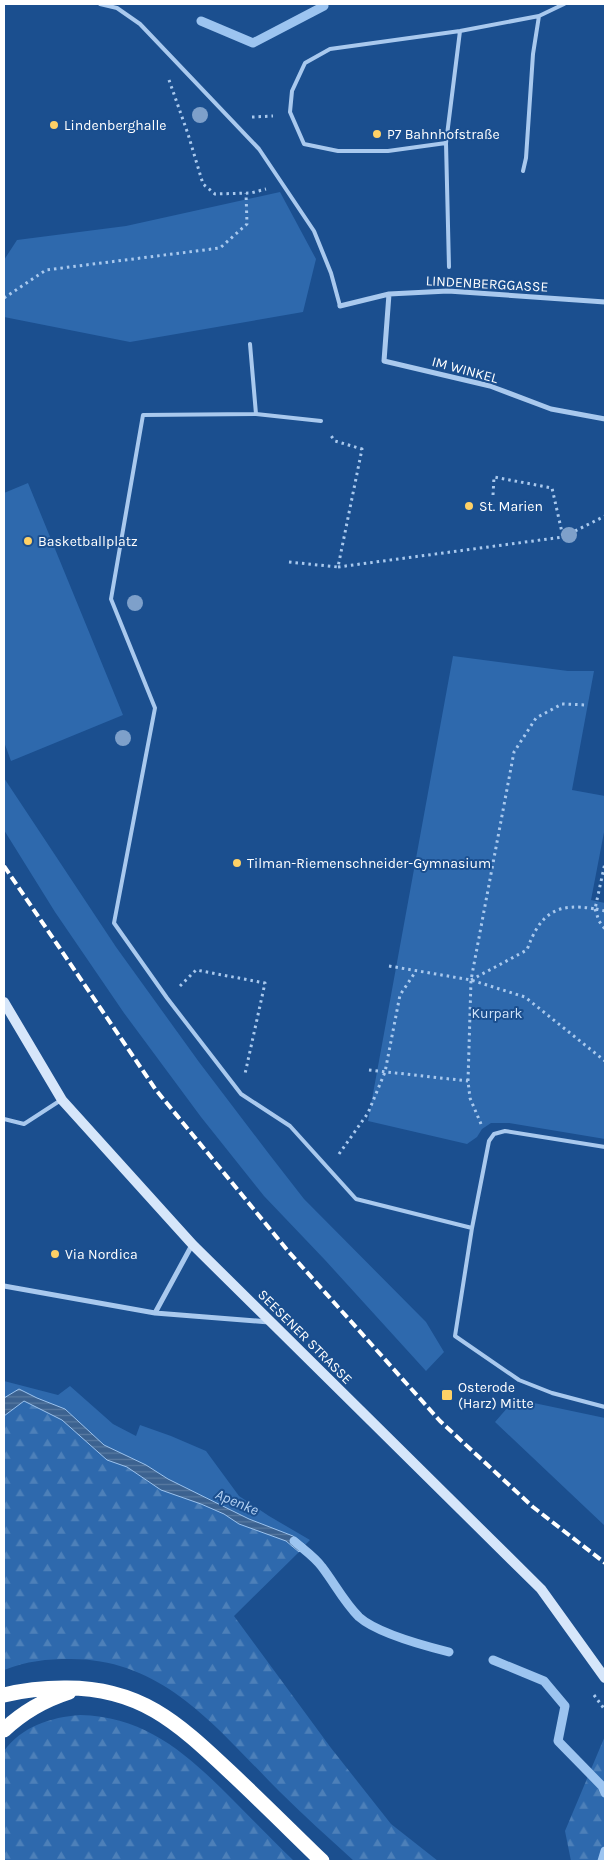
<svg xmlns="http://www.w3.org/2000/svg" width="609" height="1865" font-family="Karla,sans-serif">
	<defs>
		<pattern id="forest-firs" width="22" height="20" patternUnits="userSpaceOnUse" patternTransform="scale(1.25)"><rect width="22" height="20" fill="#2e69ad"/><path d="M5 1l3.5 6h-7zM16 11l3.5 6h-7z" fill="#4d80b9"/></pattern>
		<pattern id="water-rules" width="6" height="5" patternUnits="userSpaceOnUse" patternTransform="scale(1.25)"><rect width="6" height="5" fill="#3c6290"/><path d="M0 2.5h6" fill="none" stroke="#597aa1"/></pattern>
	</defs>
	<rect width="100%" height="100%" fill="#1b4f8f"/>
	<!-- green -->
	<path fill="#2e69ad" d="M280,192L316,259L303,312L130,342L4,317V260L17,240L126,226Z
		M28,483L123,715L11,761L4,742V493Z
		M453,656L568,671H594L572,790L605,796V827L591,900L605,903V1139L509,1123H491L482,1129L477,1137L467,1144L368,1121Z
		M4,778L116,947L199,1062L269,1154L304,1199L426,1322L444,1352L426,1371L325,1260L264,1196L201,1117L124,1013L55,912L4,830Z
		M4,1381L58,1395L70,1386L113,1424L136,1436L140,1425L171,1436L206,1451L239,1496L269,1516L310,1540L305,1545L293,1536L249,1519L168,1479L146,1465L104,1445L65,1409L37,1398L19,1389L4,1398Z
		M515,1399L605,1418V1526L495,1422Z"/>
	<!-- forest -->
	<path fill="url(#forest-firs)" d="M24,1401L62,1420L107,1460L127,1467L161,1490L201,1504L224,1514L239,1524L286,1541L299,1552L234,1616L331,1748L391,1824L438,1861H354C329,1838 303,1815 279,1791C218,1730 165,1659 71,1659C46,1659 27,1661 4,1670V1416Z
		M80,1715C147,1717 187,1754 232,1799C253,1820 273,1841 294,1861H4V1751C21,1727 51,1717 80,1715Z
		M605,1736V1861H571L565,1831Z"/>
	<!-- water -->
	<path fill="url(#water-rules)" stroke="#9cc4f0" d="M19,1389L37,1398L65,1409L104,1445L146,1465L168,1479L249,1519L293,1536L305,1545L299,1552L286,1541L239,1524L224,1514L201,1504L161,1490L127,1467L107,1460L62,1420L24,1401L4,1416V1398Z"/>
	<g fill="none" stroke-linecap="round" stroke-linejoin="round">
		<!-- stream -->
		<path stroke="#9cc4f0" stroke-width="9" d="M201,21L253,43L324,6
			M294,1541C303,1549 315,1557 322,1567C335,1584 344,1602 359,1617C377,1633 425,1646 449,1652
			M493,1660L544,1681L565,1706L558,1741L602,1786L605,1793
			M602,1861L605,1851"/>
		<!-- path -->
		<path stroke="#a9c9ee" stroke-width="3" stroke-dasharray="2.5 4" stroke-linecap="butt" d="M169,80L188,134L203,184L215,194L251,193L266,189
			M252,117L273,116
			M4,298L46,270L220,248L247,224L246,193
			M493,495L494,477L552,488L563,537
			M289,562L338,567L362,449L335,441L329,433
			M338,567L563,537L605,516
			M595,909L599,921L605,929
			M596,909L605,911
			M389,966L471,980L525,997L605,1061
			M471,980L527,950C540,913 557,902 595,909L605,863
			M180,986L196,970L265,983L245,1074
			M369,1070L468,1081
			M481,1124L470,1098L468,1081L471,980L514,752L536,718L562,704L587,705
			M339,1154L368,1113L385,1072L400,995L416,971
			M594,1695L605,1710"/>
		<!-- lane -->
		<path stroke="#a9c9ee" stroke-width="4" d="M100,4L117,8L140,24L259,149L314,231L331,273L340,306
			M539,16L564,4
			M446,143L460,31
			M449,267L446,143L388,151H338L304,144L290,112L292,91L305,63L330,49L460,31L539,16L533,54L526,158L523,171
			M250,344L256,414
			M321,421L256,414L143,415L111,599L155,708L114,923L167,998L241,1094L290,1126L356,1199L472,1228
			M4,1119L24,1124L61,1100
			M605,1147L505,1131L494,1134L489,1141L472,1228L455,1336L519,1380L552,1393L605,1407"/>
		<!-- street -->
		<path stroke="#a9c9ee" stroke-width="5" d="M389,294L384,361L490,386L551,409L605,419
			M340,306L389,294L448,291L605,302
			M4,1286L155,1313L269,1322
			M155,1313L192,1245"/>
		<!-- secondary -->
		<path stroke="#d6e6fa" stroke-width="10" d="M4,1002L62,1100L193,1245L541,1589L605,1678"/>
		<!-- highway -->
		<path stroke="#fff" stroke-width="15" d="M4,1695C24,1690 44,1688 64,1688C139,1687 177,1722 229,1771C260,1800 291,1831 322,1861
			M4,1730C23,1712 44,1700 69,1692"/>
		<!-- rail -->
		<path stroke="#fff" stroke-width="4" stroke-dasharray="9 4" stroke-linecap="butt" d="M4,866L156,1090L288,1251L440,1421L533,1507L605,1563"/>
	</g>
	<!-- trees -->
	<g fill="#7ea0ca">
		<circle cx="200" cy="115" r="8"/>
		<circle cx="569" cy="535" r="8"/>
		<circle cx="135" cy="603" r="8"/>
		<circle cx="123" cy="738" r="8"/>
	</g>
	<!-- markers -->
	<g fill="#ffd166" stroke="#1b4f8f" stroke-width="2">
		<circle cx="54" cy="125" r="5"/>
		<circle cx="377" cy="134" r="5"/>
		<circle cx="469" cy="506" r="5"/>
		<circle cx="28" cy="541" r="5"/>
		<circle cx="237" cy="863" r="5"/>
		<circle cx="55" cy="1254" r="5"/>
		<rect x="441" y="1389" width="12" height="12" rx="2.5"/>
	</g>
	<g text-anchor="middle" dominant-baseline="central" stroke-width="4" stroke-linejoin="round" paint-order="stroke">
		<!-- poi labels -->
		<g font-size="14" fill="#fff" stroke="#1b4f8f" text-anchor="start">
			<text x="64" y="125">Lindenberghalle</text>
			<text x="387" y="134">P7 Bahnhofstraße</text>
			<text x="479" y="506">St. Marien</text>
			<text x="38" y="541">Basketballplatz</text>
			<text x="247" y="863">Tilman-Riemenschneider-Gymnasium</text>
			<text x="65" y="1254">Via Nordica</text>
			<text x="458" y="1387">Osterode<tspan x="458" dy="16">(Harz) Mitte</tspan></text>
		</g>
		<!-- street labels -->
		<g font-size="14" fill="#fff" stroke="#1b4f8f">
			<text transform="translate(487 284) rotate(3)">LINDENBERGGASSE</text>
			<text transform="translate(465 370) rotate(15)">IM WINKEL</text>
			<text transform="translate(305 1337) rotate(45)">SEESENER STRASSE</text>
		</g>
		<!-- park labels -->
		<g font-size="14" fill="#cfe3fa" stroke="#1b4f8f">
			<text x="497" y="1013">Kurpark</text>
		</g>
		<!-- water labels -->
		<g font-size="15" font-style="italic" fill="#b5d3f5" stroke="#1b4f8f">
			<text transform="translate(237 1502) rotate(23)">Apenke</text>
		</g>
	</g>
	<!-- border -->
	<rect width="609" height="1865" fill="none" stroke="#ffffff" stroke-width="10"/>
</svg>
